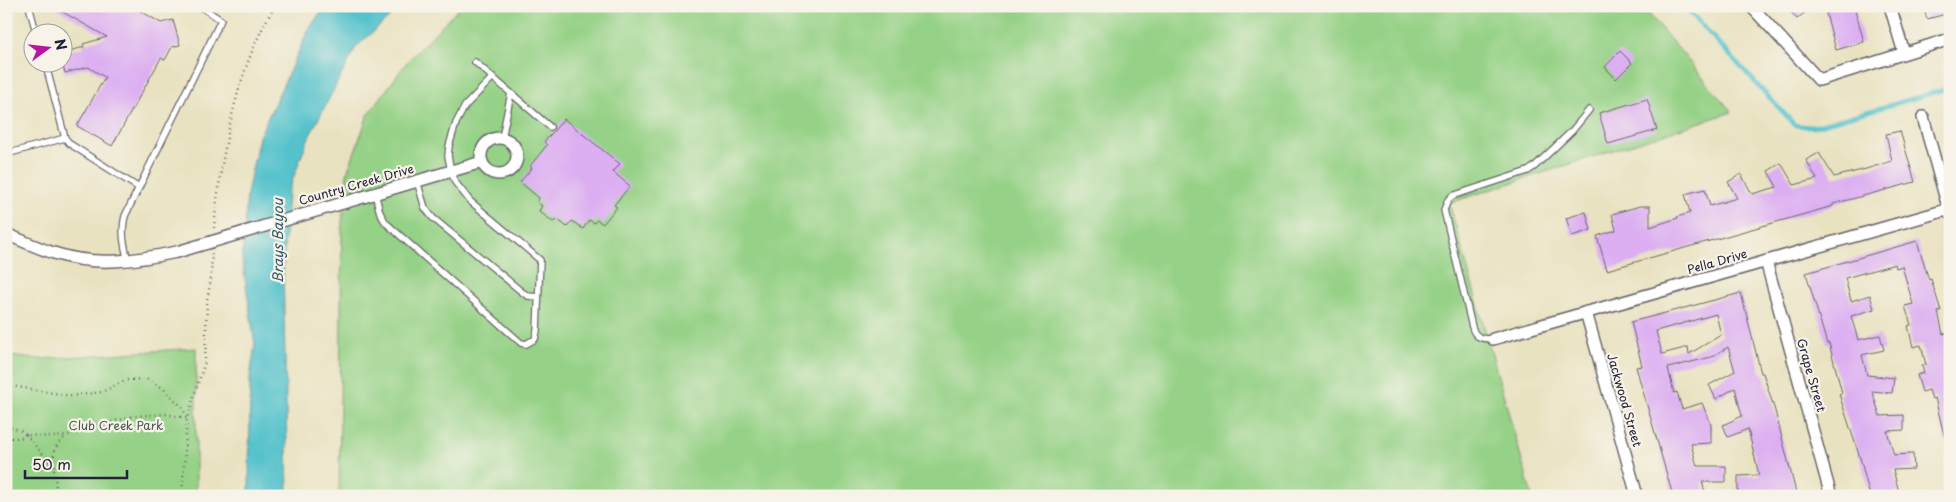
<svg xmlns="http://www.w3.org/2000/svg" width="1956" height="502" font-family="'Playpen Sans',sans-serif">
	<rect width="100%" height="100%" fill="#f7f3e8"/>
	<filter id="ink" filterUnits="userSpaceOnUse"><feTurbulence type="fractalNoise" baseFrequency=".02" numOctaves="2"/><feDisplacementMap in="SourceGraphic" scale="10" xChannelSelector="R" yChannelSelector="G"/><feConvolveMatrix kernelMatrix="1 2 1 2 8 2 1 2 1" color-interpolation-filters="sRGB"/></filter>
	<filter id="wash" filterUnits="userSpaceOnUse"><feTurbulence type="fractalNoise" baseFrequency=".0096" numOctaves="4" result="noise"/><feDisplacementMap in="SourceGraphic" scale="20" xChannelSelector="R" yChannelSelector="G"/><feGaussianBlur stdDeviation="1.12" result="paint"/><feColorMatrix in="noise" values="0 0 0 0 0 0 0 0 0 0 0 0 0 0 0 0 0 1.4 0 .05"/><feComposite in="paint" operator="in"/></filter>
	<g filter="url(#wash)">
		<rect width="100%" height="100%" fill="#e9e2c1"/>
		<!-- green -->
		<path fill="#95d186" stroke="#5c7a60" d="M461,6H1642L1732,112L1449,203L1532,496H339L342,223L347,173L368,115L407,62Z
			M196,348V496H6V356L40,359Z"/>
		<!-- water -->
		<path fill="#55c2cc" stroke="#3c7284" d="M325,6H402L356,47L308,139L288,192L283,263L288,496H249L250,377L255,345L242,259L247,194L259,137L309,29Z"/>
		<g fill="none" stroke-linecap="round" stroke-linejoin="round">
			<!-- stream -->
			<path stroke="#55c2cc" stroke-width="4.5" d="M1684,6L1795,125L1813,127L1950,88"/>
		</g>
		<g id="blocks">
			<!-- building -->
			<path fill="#dcaff2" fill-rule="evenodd" d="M52,6H132L161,23L173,20L180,45L172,47L165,60L161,58L112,146L77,126L105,77L88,67L65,73L62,64V53L84,47L83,44L107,37Z
				M1786,6H1813L1797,19Z
				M1824,6H1854L1864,42L1836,50Z
				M1923,6H1950V13L1927,19Z
				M1620,51L1632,63L1616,79L1605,67Z
				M1647,99L1657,130L1608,144L1599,113Z
				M564,119L620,164L613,172L630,186L614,205L617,207L603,224L597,220L594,223L589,220L583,229L572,221L567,227L557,219L553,222L539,211L542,206L537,202L539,198L520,182L532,168L530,166L547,145L544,142Z
				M1900,131L1915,182L1833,204V206L1607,270L1597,236L1616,230L1612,214L1640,206H1650V227L1678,218L1677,217L1690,213L1685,194L1705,189L1710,206L1737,198L1728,182L1741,174L1752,194L1777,187L1768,171L1781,163L1794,185L1817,179L1806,160L1819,153L1834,177L1866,169L1892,161L1886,134Z
				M1586,212L1591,230L1572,236L1566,218Z
				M1917,241L1929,280L1931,279L1941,311L1938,312L1943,334L1948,333L1950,341V373L1946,374L1950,386V442L1946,443L1935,398L1932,399L1929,390L1922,392L1917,375L1924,373L1922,366L1926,365L1921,345L1913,347L1908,326L1911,325L1905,306L1913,304L1902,266L1896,268L1895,264L1845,278L1851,301L1870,295L1874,309L1851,316L1858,340L1880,335L1884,350L1862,355L1867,375L1894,378L1892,393L1872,391L1880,416L1904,415V430L1887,431L1894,455L1913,454L1914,469L1893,470L1899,492L1885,496H1870L1861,461L1839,394L1842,393L1829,343L1827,344L1806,273Z
				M1741,293L1761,373H1763L1775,411L1797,496H1738V476L1759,475L1748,429L1728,437L1723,425L1742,416L1735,388L1716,399L1709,385L1735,371L1728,347L1711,357L1668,368L1674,393L1677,392L1682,409L1702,403L1711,425V443L1691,444L1697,466H1726V482H1702L1706,496H1673L1636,367L1642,366L1631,322ZM1716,314L1721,335L1689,354L1688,347L1662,354L1656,331Z"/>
		</g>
	</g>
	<g filter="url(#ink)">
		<use href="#blocks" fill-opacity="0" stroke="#68656a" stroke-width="1"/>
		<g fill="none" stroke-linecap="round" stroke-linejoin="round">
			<defs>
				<path id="lane" d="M29,6L36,32
					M45,62L65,138
					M475,62L550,127
					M502,138L511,93
					M6,154L65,138L70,144L139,188
					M417,181L425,208L433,218L522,292L528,296L538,297
					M375,193L380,213L386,223L521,343L526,344L535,339L537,331L540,260L470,201L455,182L451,171L448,156L449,146L456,123L465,106L493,77
					M128,261C124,245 121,232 125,216L221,20L200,6
					M1493,339C1482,339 1475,338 1472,327L1444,210L1448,200L1452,196L1528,171L1534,167L1572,131L1589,110"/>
				<path id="street" d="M1751,6L1819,80L1950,39
					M1890,6L1904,53
					M1923,117L1950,214
					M481 156a18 18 0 1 1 36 0a18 18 0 1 1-36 0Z
					M6,234C23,241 40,249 57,254C98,267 137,260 177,252L482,162
					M1766,261L1831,496
					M1586,312L1637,496
					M1493,339L1950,209"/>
			</defs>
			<!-- lane casing -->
			<use href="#lane" stroke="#68656a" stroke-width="8"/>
			<!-- street casing -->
			<use href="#street" stroke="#68656a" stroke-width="14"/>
			<!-- path -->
			<path stroke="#68656a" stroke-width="2.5" stroke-dasharray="1 4" stroke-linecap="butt" d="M214,228C221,156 236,68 275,6
				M6,385L71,396L102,392L126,380L146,379L163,388L182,407L187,418
				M6,426L20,430L26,435L51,437L66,436L87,428L135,416L165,414L187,418
				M6,438H20L26,435L54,467
				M56,496C57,481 51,464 55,449C57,445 62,440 66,436
				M182,496L187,418L205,362L207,300L211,279L212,253"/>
			<!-- lane -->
			<use href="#lane" stroke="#fff" stroke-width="5.5"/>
			<!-- street -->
			<use href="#street" stroke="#fff" stroke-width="11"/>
		</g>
	</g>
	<g text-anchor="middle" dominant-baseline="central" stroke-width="4.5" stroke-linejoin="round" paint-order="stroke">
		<!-- street labels -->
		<g font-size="12" fill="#22223b" stroke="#f7f3e8">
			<text transform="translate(356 184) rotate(-16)">Country Creek Drive</text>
			<text transform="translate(1717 261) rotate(-16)">Pella Drive</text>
			<text transform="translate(1812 375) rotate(74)">Grape Street</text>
			<text transform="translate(1625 400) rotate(74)">Jackwood Street</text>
		</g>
		<!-- park labels -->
		<g font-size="12" fill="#445752" stroke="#f7f3e8">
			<text x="116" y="425">Club Creek Park</text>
		</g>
		<!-- water labels -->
		<g font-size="14" font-style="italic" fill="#345a6e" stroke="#f7f3e8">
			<text transform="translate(277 241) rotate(-90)">Brays Bayou</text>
		</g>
	</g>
	<!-- margin -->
	<rect width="1956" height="502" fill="none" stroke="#f7f3e8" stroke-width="25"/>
	<!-- north arrow -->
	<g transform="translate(48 48) rotate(75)"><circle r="24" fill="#f7f3e8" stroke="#a29fa3"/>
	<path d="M0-4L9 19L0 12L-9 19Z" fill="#b5179e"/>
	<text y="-8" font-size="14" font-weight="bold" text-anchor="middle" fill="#22223b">N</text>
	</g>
	<!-- scale -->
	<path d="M25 470v8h102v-8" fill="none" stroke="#22223b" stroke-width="2.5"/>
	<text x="32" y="470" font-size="15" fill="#22223b" stroke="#f7f3e8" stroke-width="4" paint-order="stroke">50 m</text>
</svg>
